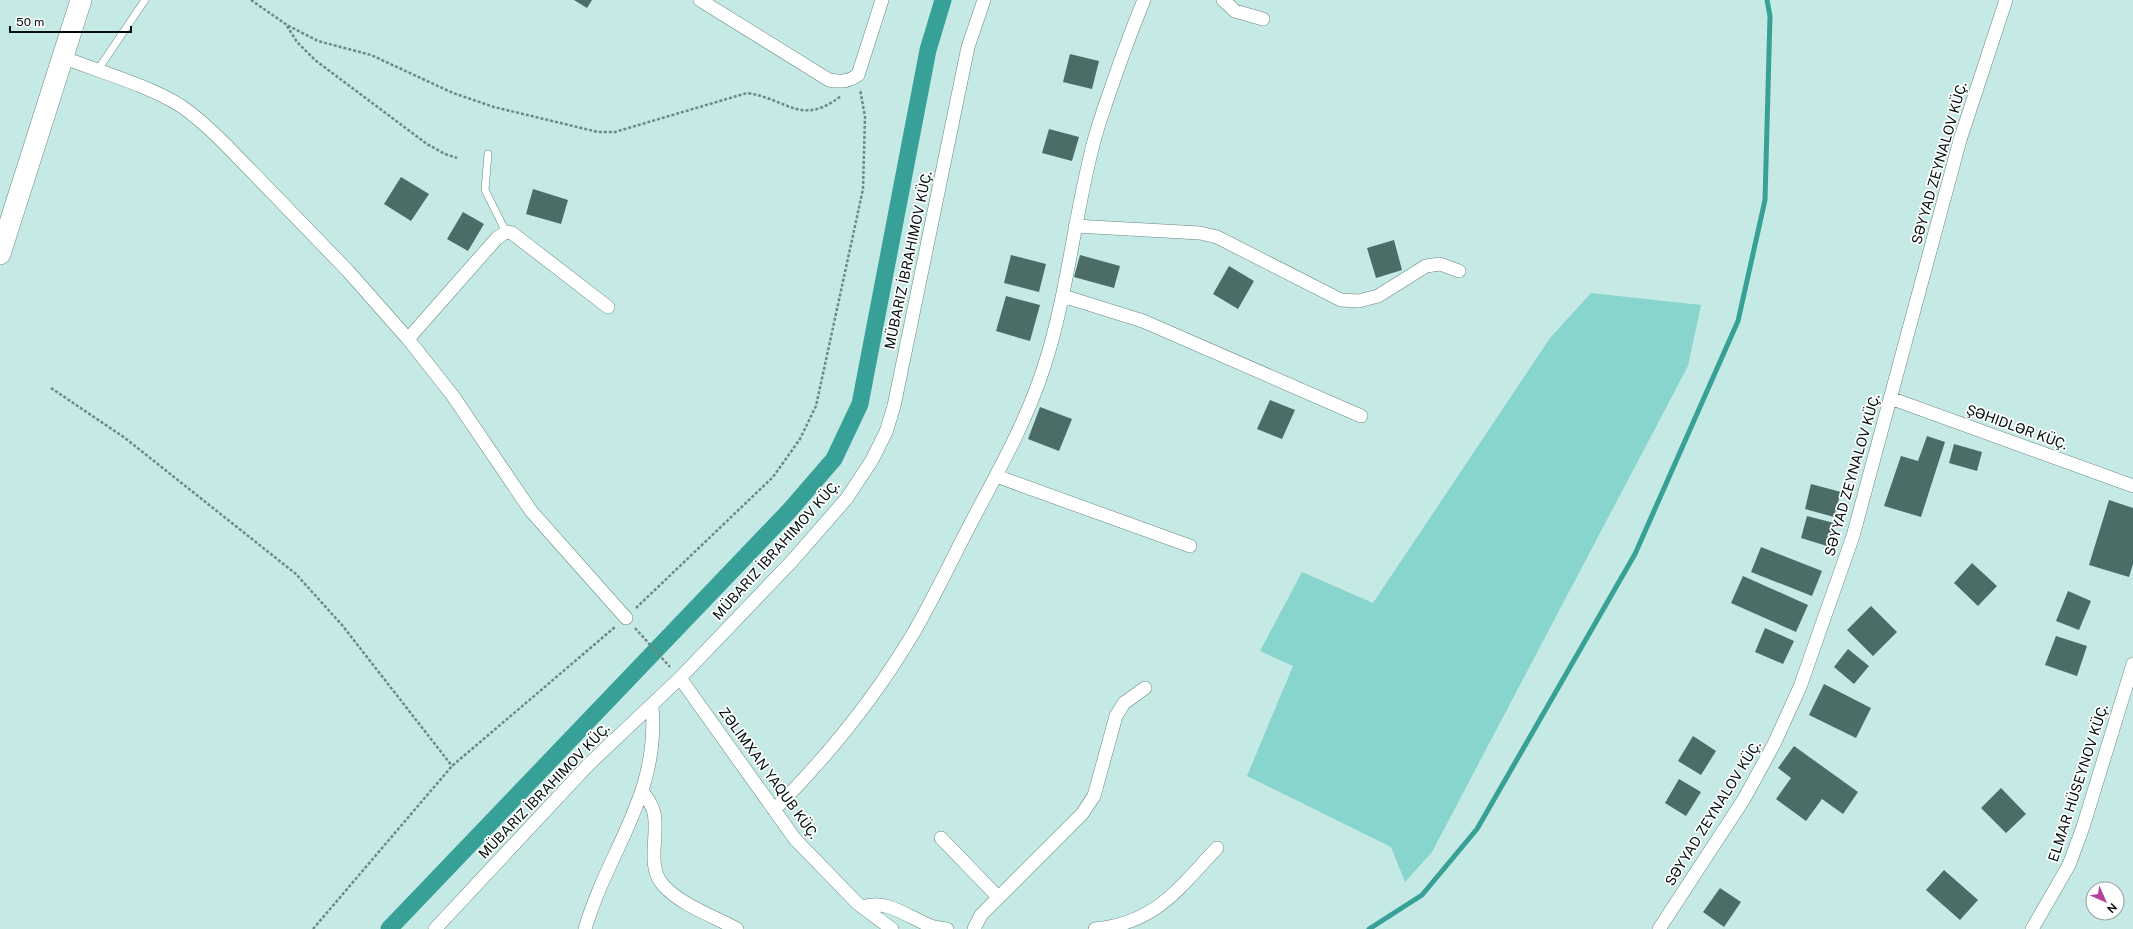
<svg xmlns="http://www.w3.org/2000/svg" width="2133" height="929" font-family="'Public Sans',sans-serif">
	<rect width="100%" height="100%" fill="#c5e9e4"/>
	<!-- green -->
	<path fill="#87d5cc" d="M1591,293L1701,305L1688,366L1432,852L1405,882L1391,847L1247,776L1293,666L1260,651L1302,572L1373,603L1550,338Z"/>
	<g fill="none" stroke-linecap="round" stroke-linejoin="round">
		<!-- stream -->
		<path stroke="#38a197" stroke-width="5" d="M1369,929L1422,895L1477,829L1635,554L1738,321L1765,200L1770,16L1767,0"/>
		<!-- canal -->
		<path stroke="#38a197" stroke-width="17" d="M389,929L789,511L834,459L860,404L928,50L943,0"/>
	</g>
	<!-- building -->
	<path fill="#4c6c68" d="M574,0H592L587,8Z
		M1070,54L1099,61L1092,89L1063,82Z
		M1049,129L1079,137L1072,161L1042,153Z
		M401,177L429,194L411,221L384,204Z
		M533,189L568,200L561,224L526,214Z
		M463,212L484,224L468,251L447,239Z
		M1394,240L1402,270L1376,278L1367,248Z
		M1011,255L1046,264L1039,292L1004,283Z
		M1080,255L1120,266L1114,288L1074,277Z
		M1229,266L1254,281L1238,309L1213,294Z
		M1006,296L1040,305L1030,341L996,331Z
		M1270,400L1295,410L1282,439L1257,429Z
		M1040,407L1072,419L1059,451L1028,439Z
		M1927,436L1945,442L1921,517L1884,506L1901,456L1918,461Z
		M1954,444L1982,452L1977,471L1949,463Z
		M1811,484L1841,492L1834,517L1805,509Z
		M2109,500L2133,508V564L2129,577L2089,565Z
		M1807,516L1834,523L1827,546L1801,538Z
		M1761,547L1822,571L1812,596L1751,572Z
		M1972,563L1997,586L1978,606L1954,583Z
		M1743,576L1808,605L1796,632L1731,603Z
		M2068,591L2091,601L2079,630L2056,621Z
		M1871,606L1897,632L1873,656L1847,630Z
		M1765,628L1794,641L1783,664L1755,652Z
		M2056,636L2087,646L2077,676L2045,665Z
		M1848,649L1869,666L1854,684L1834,667Z
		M1824,684L1871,708L1856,738L1809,715Z
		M1693,736L1716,751L1701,775L1678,761Z
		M1794,746L1858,792L1843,814L1822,799L1806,821L1776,799L1791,778L1778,768Z
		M1679,779L1701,792L1686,816L1665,803Z
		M2001,788L2026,814L2006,833L1981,808Z
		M1944,870L1978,900L1960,920L1926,890Z
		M1720,888L1741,902L1724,927L1703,912Z"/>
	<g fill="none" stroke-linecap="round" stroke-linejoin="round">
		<defs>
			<path id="lane" d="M97,71L145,0
				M488,154L485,190L506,232"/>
			<path id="street" d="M700,0L829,80C840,82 848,82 858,75L882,0
				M1223,0L1235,11L1263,19
				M62,57C98,71 150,86 181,106C197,117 211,130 225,144L348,271L408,339L453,396L531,511L626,618
				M1075,226L1200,233L1217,237L1341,300L1359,301L1378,296L1426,266L1440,264L1459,271
				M1063,296L1143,321L1361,416
				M408,339L497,238L506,232L512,233L608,307
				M1890,398L2133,486
				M996,476L1190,546
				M680,678L795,839L857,903L892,929
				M642,791C647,798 652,804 654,813C659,835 646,866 663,885C681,905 713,916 737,929
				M774,810C828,756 875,698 914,632C935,596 953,557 973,519C999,470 1027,420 1044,367C1068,293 1074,216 1094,141C1098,125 1104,109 1109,94C1120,62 1131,31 1144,0
				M941,838L998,897
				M862,907C887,898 909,918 931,926C936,928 942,928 947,929
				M435,929L588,765L680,678L793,560L847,498L872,460L886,432L894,406L968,47L984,0
				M585,929C608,850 660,795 652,707
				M974,929L981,915L1082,814L1094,796L1116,716L1124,703L1145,688
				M1095,929C1156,923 1178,889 1217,848
				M1659,929L1744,799L1774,744L1800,687L1853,536L1960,140L2006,0
				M2032,929L2069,865L2083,827L2133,664"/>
			<path id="primary" d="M0,254L81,0"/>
		</defs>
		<!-- lane casing -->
		<use href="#lane" stroke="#678884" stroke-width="8"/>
		<!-- street casing -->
		<use href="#street" stroke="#678884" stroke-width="14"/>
		<!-- primary casing -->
		<use href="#primary" stroke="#678884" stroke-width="22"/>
		<!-- path -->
		<path stroke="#6f8885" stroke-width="2.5" stroke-dasharray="3 2" stroke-linecap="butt" d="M251,0L287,25L318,41L371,55L453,93L494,107L598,132H615L747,93C788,99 801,127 841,96
			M287,26L297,42L315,60L427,144L445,154L457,158
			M51,388L125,438L296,574L342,625L452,766
			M636,608L773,477L800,439L816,406L863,189L865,117L860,89
			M635,628L670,667
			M313,929L452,766L615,627"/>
		<!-- lane -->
		<use href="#lane" stroke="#fff" stroke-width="7"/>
		<!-- street -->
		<use href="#street" stroke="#fff" stroke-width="13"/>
		<!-- primary -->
		<use href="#primary" stroke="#fff" stroke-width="21"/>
	</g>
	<g text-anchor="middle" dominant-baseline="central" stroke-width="3.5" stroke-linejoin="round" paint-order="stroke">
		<!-- street labels -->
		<g font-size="14" fill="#030e0d" stroke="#fff">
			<text transform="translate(1939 163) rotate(-74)">SƏYYAD ZEYNALOV KÜÇ.</text>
			<text transform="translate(908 260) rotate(-78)">MÜBARIZ İBRAHIMOV KÜÇ.</text>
			<text transform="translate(2017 427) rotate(20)">ŞƏHIDLƏR KÜÇ.</text>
			<text transform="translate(1852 475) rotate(-74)">SƏYYAD ZEYNALOV KÜÇ.</text>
			<text transform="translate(776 550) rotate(-48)">MÜBARIZ İBRAHIMOV KÜÇ.</text>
			<text transform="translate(769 773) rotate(54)">ZƏLIMXAN YAQUB KÜÇ.</text>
			<text transform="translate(2078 783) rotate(-72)">ELMAR HÜSEYNOV KÜÇ.</text>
			<text transform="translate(544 791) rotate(-46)">MÜBARIZ İBRAHIMOV KÜÇ.</text>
			<text transform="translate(1713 813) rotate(-58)">SƏYYAD ZEYNALOV KÜÇ.</text>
		</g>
	</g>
	<!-- north arrow -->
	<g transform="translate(2105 901) rotate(135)"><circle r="19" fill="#ffffff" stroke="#9a9f9e"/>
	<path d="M0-3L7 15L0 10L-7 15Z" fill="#b4429d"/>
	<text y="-6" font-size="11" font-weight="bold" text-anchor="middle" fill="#030e0d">N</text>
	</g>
	<!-- scale -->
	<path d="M10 26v6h121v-6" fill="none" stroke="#030e0d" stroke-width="2"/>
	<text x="16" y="26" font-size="12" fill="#030e0d" stroke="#ffffff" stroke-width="3" paint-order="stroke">50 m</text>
</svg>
